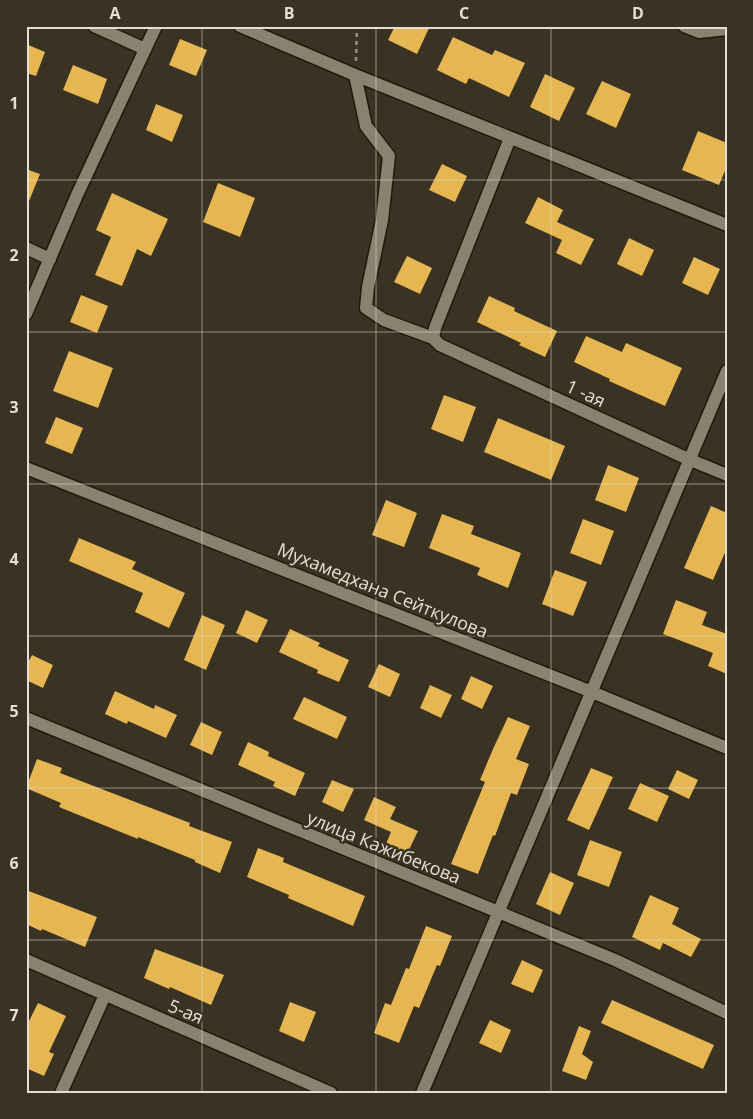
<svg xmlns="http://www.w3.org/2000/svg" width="753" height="1119" font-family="'Open Sans',sans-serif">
	<rect width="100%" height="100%" fill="#3a3222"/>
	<!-- building -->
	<path fill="#e5b652" d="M395,26H430L417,54L388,40Z
		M453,37L492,55L495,50L525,63L509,97L469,78L466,84L437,70Z
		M180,39L207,50L196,76L169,65Z
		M26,44L45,52L36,76L26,73Z
		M73,65L107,79L98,104L63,90Z
		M545,74L575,88L559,121L530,107Z
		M602,81L631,94L616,128L586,114Z
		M156,104L183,115L172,142L146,130Z
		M698,131L727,143V166L719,185L682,170Z
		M442,164L467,176L455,202L429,190Z
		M26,169L40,174L27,206H26Z
		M218,183L255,198L240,237L203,222Z
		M112,193L168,219L151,256L137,249L122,286L95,275L111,237L96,230Z
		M538,197L563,210L557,222L594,239L581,265L556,253L562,240L525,223Z
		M629,238L654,250L642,276L617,264Z
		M407,256L432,268L420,294L394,282Z
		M694,257L720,269L708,295L682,283Z
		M81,295L108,306L97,333L70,322Z
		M489,296L515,308L514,311L557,331L545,357L519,345L521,343L477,322Z
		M586,336L622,352L626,343L682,368L665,406L609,381L610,379L574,362Z
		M69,351L113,368L98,408L53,391Z
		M444,395L476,407L463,442L431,429Z
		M56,417L83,428L72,454L45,443Z
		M498,418L565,446L551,480L484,452Z
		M608,465L639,478L626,512L595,500Z
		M386,500L417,513L404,547L372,535Z
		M711,506L727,513V548L713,580L684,568Z
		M442,514L474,526L471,534L521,553L508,588L477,575L480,568L429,548Z
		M583,519L614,531L601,565L570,553Z
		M79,538L136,562L132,569L185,593L169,628L135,612L143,593L69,561Z
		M555,570L587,582L573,616L542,604Z
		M676,600L707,612L702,625L727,634V674L708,666L713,653L663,634Z
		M246,610L268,620L257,643L236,633Z
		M202,615L225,625L206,670L184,660Z
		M290,629L320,643L318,646L349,660L339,682L317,673L318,670L279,652Z
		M32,655L53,665L43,688L26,680V666Z
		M379,664L400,674L390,697L368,687Z
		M471,676L493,686L482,709L461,699Z
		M430,685L452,695L441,718L420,708Z
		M115,691L154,709L155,705L177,715L166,738L128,721L127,724L105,714Z
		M304,697L347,717L337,739L293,719Z
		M508,717L530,726L516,759L529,764L517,795L511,793L495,836L493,835L478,874L451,864L485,782L480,780L493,749Z
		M201,722L222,732L212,755L190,745Z
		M248,742L269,752L268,756L305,773L295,796L273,786L275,782L238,765Z
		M37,759L62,768L60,773L190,823L189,826L232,842L220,873L195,862V860L138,837V839L59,807L61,803L26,788Z
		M591,768L613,777L589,830L567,820Z
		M677,770L698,780L689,799L668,789Z
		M332,780L354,789L343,812L322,802Z
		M640,783L669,796L657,822L628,809Z
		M374,797L396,807L390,819L418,831L407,854L386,844L391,832L364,820Z
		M590,840L622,852L609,887L577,875Z
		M258,848L284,858L283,862L365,896L353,926L288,898L289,895L247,877Z
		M550,872L574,883L560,915L536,904Z
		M26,890L97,917L85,947L42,929L41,931L26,924Z
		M650,895L679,908L672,924L701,939L691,957L663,943L660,950L632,937Z
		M426,926L452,936L440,966L437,965L419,1008L414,1006L399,1043L374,1033L385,1003L391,1005L406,968L409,969Z
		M155,949L224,975L211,1005L170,987L169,989L144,978Z
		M522,960L543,970L533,993L511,984Z
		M612,1000L714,1045L703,1069L601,1023Z
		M290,1002L316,1012L304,1042L279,1031Z
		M38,1003L66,1016L49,1052L54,1054L44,1076L26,1068V1027Z
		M490,1020L511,1030L501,1053L479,1043Z
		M579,1026L591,1031L582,1054L593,1062L586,1080L562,1071Z"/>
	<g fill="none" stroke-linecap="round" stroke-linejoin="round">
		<defs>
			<path id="minor" d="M94,26L145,49
				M240,26L355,75L366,126L389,156L382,220L368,287L366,308L384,320L433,338L440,345L688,459L727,475
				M684,26L699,32L727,29
				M355,75L727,225
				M26,248L50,259
				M26,314L77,195L156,26
				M433,338L435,328L510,138
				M26,468L592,692L727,748
				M26,718L615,960L727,1013
				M26,960L331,1093
				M61,1093L105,995
				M422,1093L727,371"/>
		</defs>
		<!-- minor casing -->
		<use href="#minor" stroke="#21190b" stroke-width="15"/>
		<!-- path -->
		<path stroke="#958f83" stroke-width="2.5" stroke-dasharray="4 4" stroke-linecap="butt" d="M356,61L357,26"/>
		<!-- minor -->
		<use href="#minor" stroke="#8a8170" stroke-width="12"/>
	</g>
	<!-- grid -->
	<path fill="none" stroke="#e4dfd6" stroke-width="1" stroke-opacity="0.55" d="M202,26V1093M376,26V1093M551,26V1093M26,180H727M26,332H727M26,484H727M26,636H727M26,788H727M26,940H727"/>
	<g text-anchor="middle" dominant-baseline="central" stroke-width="5" stroke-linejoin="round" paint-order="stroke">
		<!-- street labels -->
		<g font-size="18" fill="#e4dfd6" stroke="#3a3222">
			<text transform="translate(586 393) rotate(25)">1 -ая</text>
			<text transform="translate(383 590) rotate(22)">Мухамедхана Сейткулова</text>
			<text transform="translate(384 847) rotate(22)">улица Кажибекова</text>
			<text transform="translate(186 1011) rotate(23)">5-ая</text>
		</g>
	</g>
	<!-- border -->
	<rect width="753" height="1119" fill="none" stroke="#3a3222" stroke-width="55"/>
	<rect x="28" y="28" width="698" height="1064" fill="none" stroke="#e4dfd6" stroke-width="2"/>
	<g font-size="16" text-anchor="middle" font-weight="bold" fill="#e4dfd6">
		<text x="115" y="19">A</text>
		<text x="289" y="19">B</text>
		<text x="464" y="19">C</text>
		<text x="638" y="19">D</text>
		<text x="14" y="109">1</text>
		<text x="14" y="261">2</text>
		<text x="14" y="413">3</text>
		<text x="14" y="565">4</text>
		<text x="14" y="717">5</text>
		<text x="14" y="869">6</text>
		<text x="14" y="1021">7</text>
	</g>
</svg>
